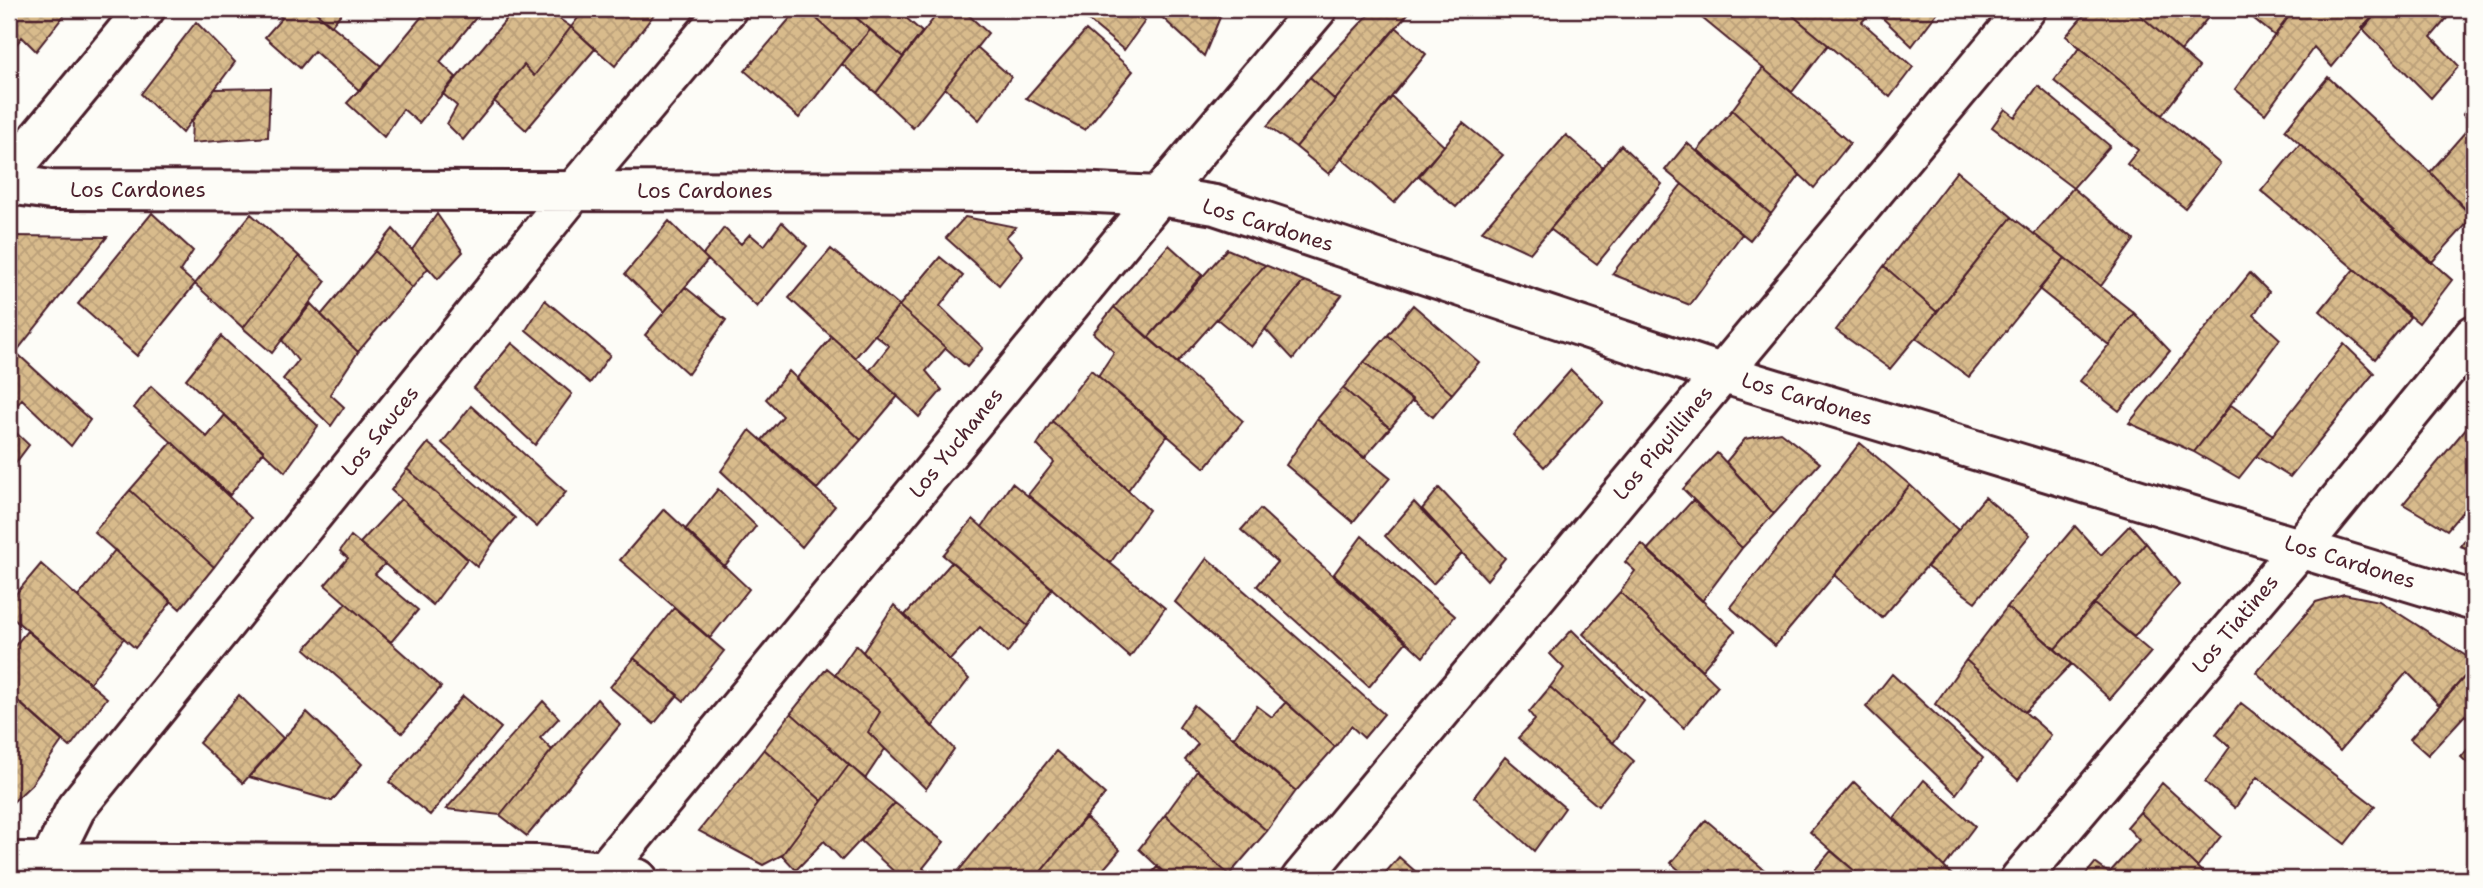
<svg xmlns="http://www.w3.org/2000/svg" width="2483" height="888" font-family="'Shantell Sans',sans-serif">
	<defs>
		<pattern id="building-cross-hatch" width="8" height="8" patternUnits="userSpaceOnUse" patternTransform="scale(1.75)"><rect width="8" height="8" fill="#d8bb8c"/><path d="M0 0l8 8M0 8l8-8" fill="none" stroke="#bba079"/></pattern>
	</defs>
	<rect width="100%" height="100%" fill="#fdfcf7"/>
	<filter id="ink" filterUnits="userSpaceOnUse"><feTurbulence type="fractalNoise" baseFrequency=".0143" numOctaves="2"/><feDisplacementMap in="SourceGraphic" scale="14" xChannelSelector="R" yChannelSelector="G"/><feConvolveMatrix kernelMatrix="1 2 1 2 8 2 1 2 1" color-interpolation-filters="sRGB"/></filter>
	<g filter="url(#ink)">
		<!-- building -->
		<path fill="url(#building-cross-hatch)" stroke="#4a1f2b" stroke-width="2" d="M9,9H69L36,51L22,37L12,50L9,46Z
			M273,9H312L381,66L360,91L314,51L300,68L265,37L282,18Z
			M312,9H345L331,26Z
			M428,9H483L440,62L456,77L419,123L403,109L384,137L347,103L381,66Z
			M515,9H545L571,27L534,76L524,65L463,140L447,124L457,106L443,94Z
			M585,9H658L615,66L571,27Z
			M798,9H806L852,51L799,118L745,71Z
			M806,9H846L870,30L852,51Z
			M846,9H896L922,32L903,57Z
			M941,9H962L988,33L913,128L876,93Z
			M1075,9H1131L1145,21L1124,50Z
			M1153,9H1221L1223,10L1204,56Z
			M1374,9H1412L1335,100L1310,77Z
			M1691,9H1785L1828,45L1792,92Z
			M1785,9H1873L1862,22L1913,67L1890,97Z
			M1873,9H1940L1912,46Z
			M2089,9H2133L2199,67L2162,115L2066,36Z
			M2133,9H2215L2181,51Z
			M2242,9H2294L2275,36Z
			M2294,9H2380L2332,67L2314,47L2265,114L2235,89Z
			M2380,9H2455L2431,37L2459,66L2431,98L2362,28Z
			M196,22L235,62L182,133L141,94Z
			M571,27L595,49L526,130L494,101L524,65L534,76Z
			M1396,27L1426,54L1329,174L1296,147Z
			M870,30L903,57L876,93L842,64Z
			M1086,30L1133,71L1085,130L1026,98Z
			M977,47L1011,77L979,120L945,88Z
			M2080,47L2220,164L2185,208L2127,164L2138,150L2054,81Z
			M1763,68L1850,143L1814,188L1732,110Z
			M1310,77L1335,100L1296,147L1267,126Z
			M2328,77L2430,172L2473,217L2431,263L2285,130Z
			M2038,86L2110,146L2073,188L1992,127L2005,109L2015,117Z
			M270,88L268,137L191,143L192,121L215,89Z
			M1392,97L1444,146L1394,203L1341,158Z
			M2474,99V124L2463,114Z
			M1732,110L1800,175L1771,214L1698,150Z
			M1463,123L1503,155L1456,207L1419,176Z
			M2473,123L2474,124V219L2430,172Z
			M1566,135L1603,167L1530,253L1482,231Z
			M1687,143L1771,214L1750,240L1665,170Z
			M2300,144L2452,280L2419,323L2261,191Z
			M1621,145L1662,184L1597,264L1550,229Z
			M1957,171L2012,217L1937,312L1884,266Z
			M1682,184L1742,234L1690,305L1612,274Z
			M2073,188L2134,240L2101,286L2034,234Z
			M152,213L193,251L180,271L195,284L137,356L78,304Z
			M251,214L299,256L243,328L195,284Z
			M437,214L463,252L438,279L412,250Z
			M965,217L1016,227L1006,237L1023,255L999,285L946,238Z
			M2012,217L2065,258L1969,377L1916,338Z
			M669,221L708,260L664,312L625,274Z
			M782,222L807,246L757,307L703,255L724,228L741,244L750,234L764,246Z
			M393,229L428,268L412,288L375,251Z
			M14,236L107,237L16,352L9,346V244Z
			M1169,245L1202,275L1148,338L1114,307Z
			M831,249L899,306L855,358L789,298Z
			M1227,249L1265,265L1177,363L1148,338Z
			M375,251L412,288L358,352L321,315Z
			M299,256L326,281L272,353L243,328Z
			M940,257L963,276L940,306L983,348L967,367L899,306Z
			M2065,258L2134,313L2109,345L2039,289Z
			M1265,265L1304,281L1251,347L1217,319Z
			M1884,266L1937,312L1890,369L1836,330Z
			M2354,269L2410,317L2375,359L2320,311Z
			M2250,273L2269,292L2254,315L2280,339L2194,452L2129,423Z
			M1304,281L1342,295L1293,359L1265,329Z
			M685,287L726,320L688,374L645,335Z
			M545,300L610,355L590,383L526,330Z
			M311,304L358,352L330,394L344,407L331,426L283,379L298,361L282,340Z
			M1413,305L1479,362L1452,394L1388,335Z
			M899,306L946,348L926,371L942,390L919,417L870,370L889,346L875,335Z
			M1114,307L1243,421L1205,468L1098,376L1114,352L1093,333Z
			M2134,313L2170,351L2119,411L2080,381Z
			M1388,335L1452,394L1433,417L1364,362Z
			M221,336L318,426L285,472L186,379Z
			M832,337L898,396L861,440L796,379Z
			M512,343L572,394L535,445L474,388Z
			M2344,344L2374,373L2290,477L2256,456Z
			M9,346L90,420L71,446L22,399L9,415Z
			M1364,362L1413,400L1390,428L1343,388Z
			M1091,370L1168,435L1128,490L1052,421Z
			M1571,370L1604,402L1544,467L1513,435Z
			M789,371L861,440L817,489L762,440L783,416L766,399Z
			M151,386L207,437L225,415L264,451L230,495L134,408Z
			M1343,388L1390,428L1364,458L1317,419Z
			M2231,405L2273,435L2239,478L2194,452Z
			M471,406L566,492L537,527L442,443Z
			M1317,419L1390,478L1353,522L1286,465Z
			M1052,421L1149,510L1110,563L1028,495L1054,462L1037,445Z
			M2472,421L2474,423V498L2447,530L2403,504Z
			M9,426L29,445L9,472Z
			M750,430L835,506L802,547L721,471Z
			M1780,432L1820,463L1774,514L1726,462L1745,439Z
			M172,442L251,518L214,567L130,490Z
			M428,443L515,518L494,542L407,469Z
			M1860,443L1910,485L1775,646L1730,607Z
			M1717,453L1774,514L1742,548L1683,489Z
			M407,469L494,542L477,567L391,490Z
			M1012,483L1165,608L1130,657L982,527Z
			M1910,485L1958,530L1882,618L1834,575Z
			M1439,488L1505,558L1487,580L1422,509Z
			M718,489L756,526L724,567L685,530Z
			M130,490L214,567L180,609L94,532Z
			M1985,497L2030,535L1975,602L1927,567Z
			M401,499L467,559L433,605L360,543Z
			M1693,500L1742,548L1702,601L1647,550Z
			M1414,502L1462,553L1433,584L1385,536Z
			M664,509L749,589L710,638L620,560Z
			M1260,509L1406,642L1369,687L1257,586L1277,562L1241,530Z
			M973,519L1052,588L1028,626L943,555Z
			M2130,525L2146,543L2055,649L2007,607L2075,526L2101,555Z
			M2474,528V551L2460,546Z
			M351,536L385,564L375,574L418,610L391,642L325,585L348,558L340,551Z
			M1362,536L1455,616L1423,657L1334,574Z
			M2146,543L2179,584L2134,637L2094,604Z
			M1642,544L1735,631L1702,670L1620,592L1635,571L1625,562Z
			M115,550L171,602L135,648L78,597Z
			M1207,558L1384,714L1364,738L1351,726L1335,747L1175,602Z
			M952,562L1028,626L1007,653L980,627L950,660L905,615Z
			M41,564L124,638L90,683L9,615V602Z
			M1620,592L1718,686L1684,728L1583,634Z
			M2344,594L2379,601L2474,661V666L2439,705L2407,672L2340,751L2256,672L2316,602Z
			M346,603L441,687L402,733L305,649Z
			M2094,604L2151,652L2110,699L2055,649Z
			M894,605L969,679L932,727L863,652Z
			M2007,607L2071,664L2025,712L1966,660Z
			M674,608L724,651L684,701L634,658Z
			M1572,630L1644,701L1613,743L1550,687L1564,668L1550,654Z
			M27,631L107,698L70,747L9,693V653Z
			M856,645L954,749L926,789L868,732L880,712L835,675Z
			M634,658L678,695L654,724L610,687Z
			M1966,660L2051,735L2018,780L1935,704Z
			M2474,666V724L2465,715L2428,755L2410,739Z
			M827,668L880,712L868,732L885,749L865,779L791,713Z
			M1892,674L1983,758L1956,794L1866,707Z
			M1550,687L1634,761L1598,806L1518,738L1535,720L1529,712Z
			M239,695L283,738L243,783L199,743Z
			M463,696L501,728L430,815L389,782Z
			M14,698L62,741L31,785L9,806V707Z
			M597,699L620,725L527,836L500,815L552,750Z
			M543,701L559,718L540,738L552,750L500,815L446,809Z
			M1286,702L1335,747L1296,791L1234,737L1257,706L1272,717Z
			M2241,703L2375,806L2345,844L2257,777L2235,808L2205,782L2230,747L2216,734Z
			M1194,705L1296,791L1267,831L1185,760L1198,744L1179,727Z
			M307,712L362,764L332,801L249,777Z
			M791,713L849,765L822,801L764,749Z
			M2474,742V769L2461,757Z
			M764,749L822,801L782,855L763,865L699,831Z
			M1056,751L1105,794L1035,879H952Z
			M1505,757L1565,808L1534,851L1474,797Z
			M849,765L895,803L842,860L824,841L796,870L782,855Z
			M1197,771L1267,831L1229,875L1165,815Z
			M1924,780L1975,826L1944,867L1894,818Z
			M1854,782L1944,867L1956,879H1864L1810,832Z
			M2162,783L2221,836L2197,867L2140,812Z
			M895,803L944,842L923,868L933,879H902L861,841Z
			M2140,812L2197,867L2209,879H2116L2109,873L2139,840L2127,827Z
			M1165,815L1229,875L1226,879H1171L1139,849Z
			M1085,817L1120,850L1095,879H1035Z
			M1706,820L1775,879H1721L1710,870L1703,879H1689L1671,863Z
			M1831,851L1864,879H1807Z
			M1399,857L1424,879H1380Z
			M2095,863L2109,873L2116,879H2082Z
			M1157,867L1171,879H1147Z"/>
		<g fill="none" stroke-linecap="round" stroke-linejoin="round">
			<defs>
				<path id="minor" d="M9,174L145,9
					M9,184L51,190L1075,192L1159,196L1215,205L1721,373L2474,601
					M9,862L537,865L605,871L638,879
					M49,863L76,808L575,190L727,9
					M598,879L1159,196L1317,9
					M1301,879L2026,9
					M2020,879L2301,547L2474,335"/>
			</defs>
			<!-- minor casing -->
			<use href="#minor" stroke="#4a1f2b" stroke-width="44"/>
			<!-- minor -->
			<use href="#minor" stroke="#fdfcf7" stroke-width="38"/>
		</g>
	</g>
	<g text-anchor="middle" dominant-baseline="central" stroke-width="7" stroke-linejoin="round" paint-order="stroke">
		<!-- street labels -->
		<g font-size="21" fill="#4a1f2b" stroke="#fdfcf7">
			<text x="138" y="190">Los Cardones</text>
			<text x="705" y="191">Los Cardones</text>
			<text transform="translate(1268 225) rotate(17)">Los Cardones</text>
			<text transform="translate(1807 399) rotate(17)">Los Cardones</text>
			<text transform="translate(380 431) rotate(-51)">Los Sauces</text>
			<text transform="translate(956 443) rotate(-51)">Los Yuchanes</text>
			<text transform="translate(1663 443) rotate(-50)">Los Piquillines</text>
			<text transform="translate(2350 562) rotate(17)">Los Cardones</text>
			<text transform="translate(2235 624) rotate(-50)">Los Tiatines</text>
		</g>
	</g>
	<!-- margin -->
	<rect width="2483" height="888" fill="none" stroke="#fdfcf7" stroke-width="35"/>
	<rect x="18" y="18" width="2448" height="853" fill="none" stroke="#4a1f2b" stroke-width="2.5" filter="url(#ink)"/>
</svg>
